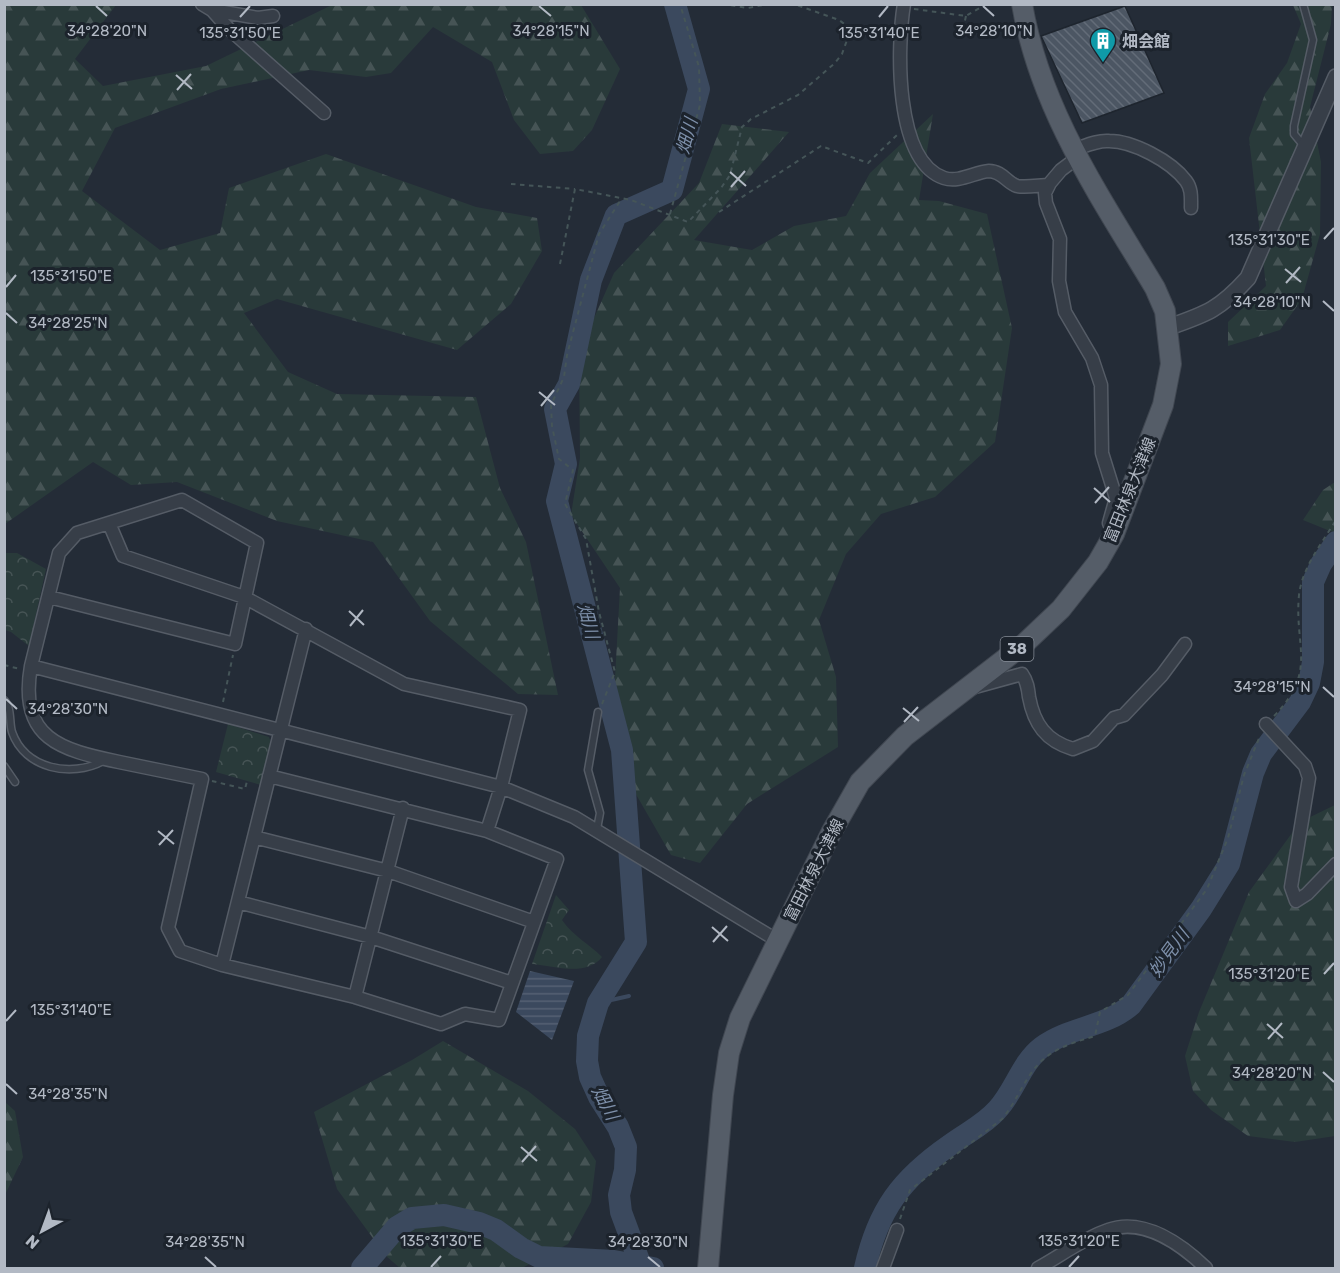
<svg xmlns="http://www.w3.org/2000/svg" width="1340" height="1273" font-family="Rubik,'Noto Sans JP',sans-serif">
	<defs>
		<pattern id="forest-firs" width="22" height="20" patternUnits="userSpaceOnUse" patternTransform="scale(1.5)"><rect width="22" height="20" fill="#293a3a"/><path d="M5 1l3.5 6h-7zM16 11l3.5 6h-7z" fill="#465455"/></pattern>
		<pattern id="park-crowns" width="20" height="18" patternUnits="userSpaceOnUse" patternTransform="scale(1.5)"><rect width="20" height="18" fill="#293a3a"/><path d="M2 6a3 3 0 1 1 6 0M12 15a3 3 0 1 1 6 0" fill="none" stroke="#465455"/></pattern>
		<pattern id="water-rules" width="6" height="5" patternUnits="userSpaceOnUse" patternTransform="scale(1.5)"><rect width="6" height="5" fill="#3b495e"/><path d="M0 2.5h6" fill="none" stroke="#556173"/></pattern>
		<pattern id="building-back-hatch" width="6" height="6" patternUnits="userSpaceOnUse" patternTransform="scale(1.5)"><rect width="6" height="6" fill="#4c5663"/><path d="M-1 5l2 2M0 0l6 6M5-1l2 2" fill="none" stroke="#636c78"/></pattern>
	</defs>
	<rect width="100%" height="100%" fill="#242c37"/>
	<!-- forest -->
	<path fill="url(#forest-firs)" d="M8,4L116,5L75,59L103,86L206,66L332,5H581L620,69L592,130L573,151L540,154L514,120L492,62L433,27L391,73L366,77L309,70L221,89L115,128L82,191L160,250L220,233L229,188L326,154L476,207L537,218L542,251L511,304L457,350L277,299L244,313L288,372L337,394L476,397L500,488L526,542L558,695L518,694L430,621L373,542L277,521L177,482L131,485L93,462L5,524L4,7Z
		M1293,5H1332L1331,24L1310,107L1321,162L1320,234L1302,299L1280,330L1228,346V322L1266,286L1249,138L1265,94L1287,63L1301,24Z
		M933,114L919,200L939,201L987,214L1012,328L995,442L935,497L881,514L846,554L819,620L836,677L838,747L747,804L700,863L671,855L611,751L620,588L571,515L580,458L579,352L614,273L699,183L722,124L789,132L694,240L752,250L794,226L846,216L870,173Z
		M1335,482V533L1303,520L1323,490Z
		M1335,805V1136L1295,1142L1248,1136L1211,1110L1193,1091L1185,1056L1199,1012L1249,892L1300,822Z
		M443,1041L528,1091L575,1129L596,1161L591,1202L568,1244L522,1268H400L386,1256L337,1189L314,1112L412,1060Z
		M5,1102L15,1111L23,1157L5,1195Z"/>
	<!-- park -->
	<path fill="url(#park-crowns)" d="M5,553H17L46,569L29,646L11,632L5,630Z
		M228,724L269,737L271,743L261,785L216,772Z
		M556,895L569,910L562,920C573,936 589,944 602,957C586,977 555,966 532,964Z"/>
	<!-- water -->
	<path fill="url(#water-rules)" d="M530,971L574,981L552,1040L516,1012Z"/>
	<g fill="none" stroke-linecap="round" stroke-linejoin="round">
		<!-- stream -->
		<path stroke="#3b495e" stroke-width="4" d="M598,1003L629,996"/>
		<!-- river -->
		<path stroke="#3b495e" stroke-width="22" d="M641,1266L621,1212L619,1195L625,1170L626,1147L618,1127L599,1097L590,1077L587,1061L588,1036L598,1003L636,942L622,750L557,501L566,464L555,409L569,384L591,280L616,215L672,190L699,89L675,4
			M362,1268L397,1227L412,1218L444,1215L479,1223L496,1230L521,1248L539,1257L614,1261L653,1268
			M865,1268C878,1210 901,1179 950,1145C966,1133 984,1125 997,1110C1015,1091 1021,1063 1042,1047C1069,1027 1106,1027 1131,1005L1201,909L1229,864L1253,773L1261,754L1300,702L1309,683L1313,662V582L1321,564L1336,542"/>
	</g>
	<!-- building -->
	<path fill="url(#building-back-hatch)" stroke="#1e252e" stroke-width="1.5" d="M1125,6L1164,93L1082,123L1041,36Z"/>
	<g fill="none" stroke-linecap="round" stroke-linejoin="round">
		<defs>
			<path id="service" d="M1303,4L1313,40L1294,126V134L1304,146
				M4,700C12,708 9,722 12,732C25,769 71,778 103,761
				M4,766L15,782
				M597,829L600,813L588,770L598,712"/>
			<path id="minor" d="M202,4L212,10L228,28L324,113
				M904,4C897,46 894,161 944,178C959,183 975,172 989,171C1002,171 1007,183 1017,186C1026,188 1040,185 1049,185
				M212,10L258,18L273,16
				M1073,150C1085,146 1097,140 1109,141C1133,141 1171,161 1186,181C1192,189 1191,198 1191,208
				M1077,158L1061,170L1050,183L1045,193L1046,203L1060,239L1059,281L1065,312L1092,358L1101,385L1102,453L1116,498L1109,523L1111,528
				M109,523L123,556L244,597L404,684L520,710L501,787L487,831
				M49,597L235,644L257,543L182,500L77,533L59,553L31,666C18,739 61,750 119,762C147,768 174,773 202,779L168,928L180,951L222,965L355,997L441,1024L465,1014L499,1020L557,859L487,831L269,776
				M31,666L501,787L574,817L778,941
				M975,687L1022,674C1027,681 1028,688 1029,697C1034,724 1046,741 1073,749L1093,741L1114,718L1124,715L1162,675L1185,644
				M1266,724L1305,766L1309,778L1291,887L1296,901L1307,894L1336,864
				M254,837L388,871L534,922
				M238,902L371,937L512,983
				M222,965L306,629
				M355,997L403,808
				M883,1268L897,1230
				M1038,1268C1060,1256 1084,1238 1108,1230C1144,1217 1182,1245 1206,1268"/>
			<path id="tertiary" d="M1169,327C1207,314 1220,309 1248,278L1336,77"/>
			<path id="primary" d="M708,1268L723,1095L729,1053L740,1018L831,833L860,782L905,736L1023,645L1061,609L1098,562L1114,534L1163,405L1171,364L1165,311L1155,288C1101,198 1040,110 1022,4"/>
		</defs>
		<!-- service casing -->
		<use href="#service" stroke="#555c66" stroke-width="9"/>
		<!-- minor casing -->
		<use href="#minor" stroke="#555c66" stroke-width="15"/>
		<!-- tertiary casing -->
		<use href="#tertiary" stroke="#555c66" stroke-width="18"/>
		<!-- primary casing -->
		<use href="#primary" stroke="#404751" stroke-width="22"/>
		<!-- path -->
		<path stroke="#455558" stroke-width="2" stroke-dasharray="4.5 4.5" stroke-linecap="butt" d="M722,4L748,8L768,4
			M914,9L966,16L985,5H1007
			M849,27L888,29
			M961,38L966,16
			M511,184L575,189
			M719,212L821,146L868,163L898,134
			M670,214L700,105L699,67L680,4
			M560,264L575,189L631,200L688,222L721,188L730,175L742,127L751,119L798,95L835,63L842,54L851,29L839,20L794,4
			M4,665L20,669
			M223,702L233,655
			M602,704L615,672L599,612L586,539L565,504L573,470L559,459L552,426L551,405L564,377L567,355L599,234L622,198
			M1274,716C1318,671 1294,647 1299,595C1302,568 1322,543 1336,520
			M212,781L245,789L247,781
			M900,1219L910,1190L1002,1119C1014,1105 1021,1087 1032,1072C1047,1050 1071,1043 1095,1036L1100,1012L1128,995L1207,889L1228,838L1244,775L1260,736"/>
		<!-- service -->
		<use href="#service" stroke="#373e48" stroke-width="6"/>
		<!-- minor -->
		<use href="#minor" stroke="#373e48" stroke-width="12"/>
		<!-- tertiary -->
		<use href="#tertiary" stroke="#373e48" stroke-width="15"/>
		<!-- primary -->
		<use href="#primary" stroke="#555d68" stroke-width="20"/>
	</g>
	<!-- ticks -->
	<path fill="none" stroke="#b2b9c4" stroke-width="2" d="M96,6L107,16M539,6L551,16M983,6L994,16M240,17L250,6M879,17L888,6M176,75L192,89M177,90L191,74M730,172L746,186M731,187L745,171M1324,239L1334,228M1285,269L1301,282M1286,283L1300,267M6,287L16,275M1323,301L1334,311M6,313L17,323M539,392L555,405M541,406L554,390M1094,488L1110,502M1095,503L1109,487M349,611L364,625M350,626L363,610M1323,687L1334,697M6,699L17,709M903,708L919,721M904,722L918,707M158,831L174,844M159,845L173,830M712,927L728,941M713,942L727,926M1324,974L1334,963M6,1021L16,1010M1267,1024L1283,1038M1268,1039L1282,1023M1323,1072L1334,1082M6,1084L17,1094M521,1147L537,1161M522,1162L536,1146M205,1257L216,1267M648,1257L660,1267M431,1267L441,1256M1069,1267L1079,1256"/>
	<!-- icons -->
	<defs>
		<symbol id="building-pin" viewBox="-11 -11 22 30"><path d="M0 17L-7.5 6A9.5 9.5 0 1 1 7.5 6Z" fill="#0f9aa8" stroke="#1c232c"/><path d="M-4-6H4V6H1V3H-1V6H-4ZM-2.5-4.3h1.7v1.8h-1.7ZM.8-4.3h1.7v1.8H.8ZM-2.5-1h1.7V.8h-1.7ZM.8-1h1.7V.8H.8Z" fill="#fff"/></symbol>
	</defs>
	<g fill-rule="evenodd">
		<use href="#building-pin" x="1088" y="26" width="30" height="40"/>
	</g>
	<g text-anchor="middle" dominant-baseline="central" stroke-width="6" stroke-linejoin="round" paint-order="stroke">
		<!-- shield labels -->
		<rect fill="#1c232c" stroke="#858c96" stroke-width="1.5" x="1000.5" y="637" width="33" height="24" rx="4.5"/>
		<g font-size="15" font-weight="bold" fill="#b2b9c4">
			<text x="1017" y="649">38</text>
		</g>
		<!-- poi labels -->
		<g font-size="16" font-weight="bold" fill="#b2b9c4" stroke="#1c232c" text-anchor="start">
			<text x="1122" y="41">畑会館</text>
		</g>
		<!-- street labels -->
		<g font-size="16" fill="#b2b9c4" stroke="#1c232c">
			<text transform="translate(1130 490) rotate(-68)">富田林泉大津線</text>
			<text transform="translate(814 870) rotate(-63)">富田林泉大津線</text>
		</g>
		<!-- water labels -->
		<g font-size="18" font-style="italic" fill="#7d8fa9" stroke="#1c232c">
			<text transform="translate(687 136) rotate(-75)">畑川</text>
			<text transform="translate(588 621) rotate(75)">畑川</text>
			<text transform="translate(1169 953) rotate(-54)">妙見川</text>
			<text transform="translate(605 1103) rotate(62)">畑川</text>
		</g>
	</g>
	<g font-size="15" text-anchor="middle" fill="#b2b9c4" stroke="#1c232c" stroke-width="6" stroke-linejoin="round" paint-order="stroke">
		<text x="107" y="36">34°28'20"N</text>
		<text x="551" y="36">34°28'15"N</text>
		<text x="994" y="36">34°28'10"N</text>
		<text x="240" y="38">135°31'50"E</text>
		<text x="879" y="38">135°31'40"E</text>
		<text x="1269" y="245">135°31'30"E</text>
		<text x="71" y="281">135°31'50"E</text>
		<text x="1272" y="307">34°28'10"N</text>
		<text x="68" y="328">34°28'25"N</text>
		<text x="1272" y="692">34°28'15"N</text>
		<text x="68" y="714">34°28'30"N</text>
		<text x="1269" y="979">135°31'20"E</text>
		<text x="71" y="1015">135°31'40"E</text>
		<text x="1272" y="1078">34°28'20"N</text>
		<text x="68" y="1099">34°28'35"N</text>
		<text x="441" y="1246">135°31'30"E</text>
		<text x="1079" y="1246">135°31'20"E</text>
		<text x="205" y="1247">34°28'35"N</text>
		<text x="648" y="1247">34°28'30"N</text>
	</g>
	<!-- border -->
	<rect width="1340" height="1273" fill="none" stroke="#b2b9c4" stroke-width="12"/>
	<!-- north arrow -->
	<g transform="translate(42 1231) rotate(221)" stroke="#1c232c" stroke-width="4.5" paint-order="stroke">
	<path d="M0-4.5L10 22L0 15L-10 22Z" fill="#b2b9c4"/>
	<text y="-9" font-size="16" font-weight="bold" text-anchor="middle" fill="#b2b9c4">N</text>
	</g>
</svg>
